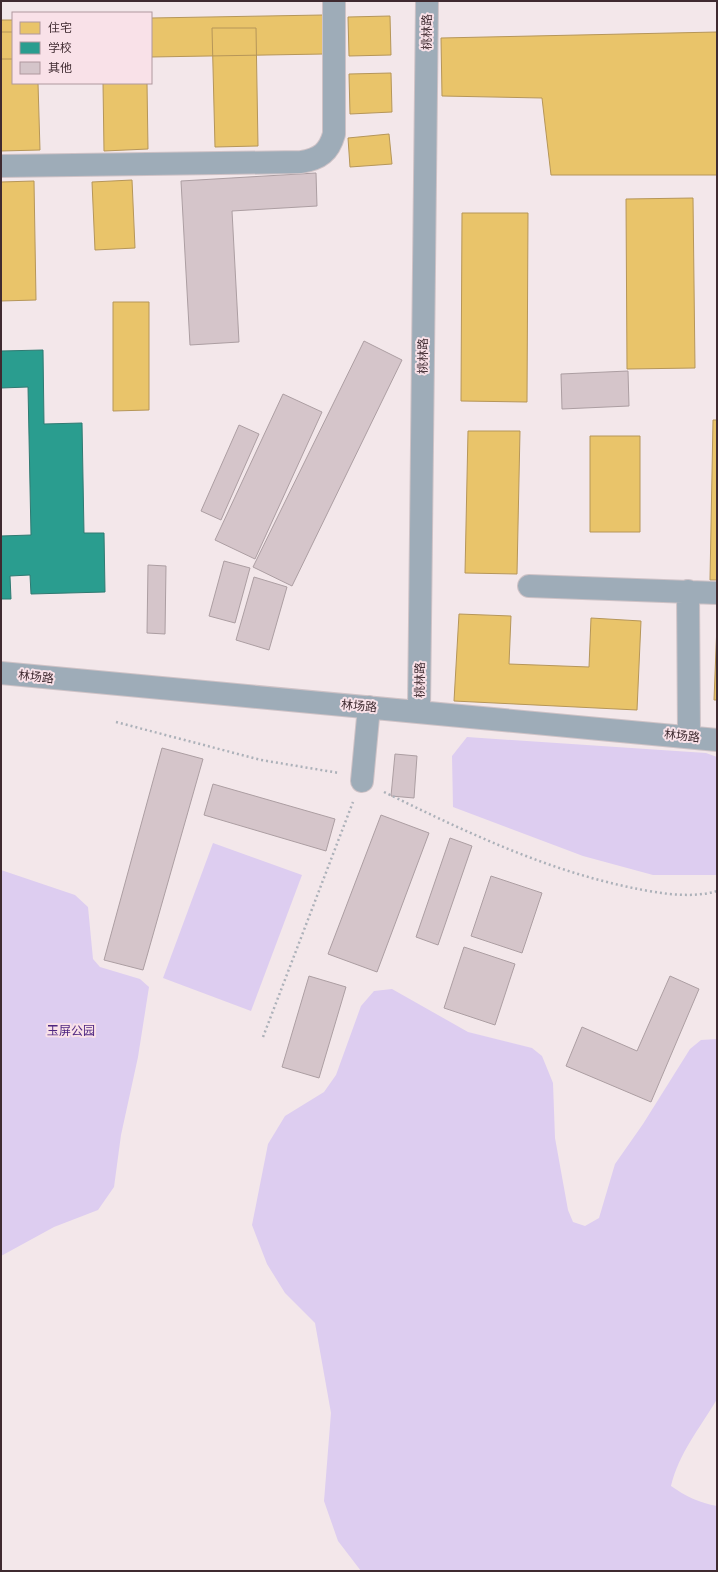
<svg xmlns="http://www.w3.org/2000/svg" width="718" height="1572" font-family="Roboto,'Noto Sans SC',sans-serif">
	<rect width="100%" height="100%" fill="#f3e7ea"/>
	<!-- green -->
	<path fill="#ddcdf0" d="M467,737L706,753L717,757V875H653L583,856L453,807L452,756Z
		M213,843L302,875L251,1011L163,978Z
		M1,870L75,895L88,907L93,959L100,967L140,979L149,987L138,1057L121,1135L114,1187L98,1210L54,1227L1,1256Z
		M392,989L468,1032L532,1048L542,1056L553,1083L555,1138L568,1210L573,1222L585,1226L599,1218L615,1164L643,1124L690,1049L701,1040L717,1039V1399C700,1428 679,1453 671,1486C685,1496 700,1503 717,1506V1571H361L338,1541L324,1501L331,1413L315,1323L285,1293L267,1264L252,1225L268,1144L285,1116L324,1092L336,1075L361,1006L374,991Z"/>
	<!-- homes -->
	<path fill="#e9c46a" stroke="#b69659" d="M323,15L324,54L151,57V18Z
		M390,16L391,55L349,56L348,17Z
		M1,20H13V59H1Z
		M212,28H256L258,146L215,147Z
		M1,32H13V83H38L40,150L1,151Z
		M717,32V175H551L542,98L442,96L441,38Z
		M391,73L392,112L350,114L349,74Z
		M103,83H147L148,149L104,151Z
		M389,134L392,164L350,167L348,138Z
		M132,180L135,248L95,250L92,182Z
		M34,181L36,300L1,301V182Z
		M693,198L695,368L627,369L626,199Z
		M462,213H528L527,402L461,401Z
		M113,302H149V410L113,411Z
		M713,420H717V580H710Z
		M468,431H520L517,574L465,573Z
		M590,436H640V532H590Z
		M459,614L511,616L509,664L589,667L591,618L641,621L637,710L454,701Z
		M717,624V700H714Z"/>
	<!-- schools -->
	<path fill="#2a9d8f" stroke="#307a72" d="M43,350L44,424L82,423L84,533H104L105,592L31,594L30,575L10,576L11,599H1V536L31,535L28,387L1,388V351Z"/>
	<!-- building -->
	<path fill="#d5c5ca" stroke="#ac9ea2" d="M316,173L317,206L232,211L239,342L190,345L181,181Z
		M364,341L402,360L292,586L253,567Z
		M628,371L629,406L562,409L561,374Z
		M283,394L322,412L255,559L215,540Z
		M239,425L259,434L221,520L201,511Z
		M224,561L250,568L235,623L209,616Z
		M148,565L166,566L165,634L147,633Z
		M254,577L287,587L269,650L236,640Z
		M162,748L203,759L143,970L104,960Z
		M395,754L417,756L414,798L391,796Z
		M213,784L335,819L326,851L204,815Z
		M381,815L429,833L377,972L328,954Z
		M450,838L472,846L438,945L416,937Z
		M491,876L542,893L522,953L471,936Z
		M464,947L515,964L495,1025L444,1008Z
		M309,976L346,987L319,1078L282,1067Z
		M670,976L699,989L651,1102L566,1066L582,1027L637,1051Z"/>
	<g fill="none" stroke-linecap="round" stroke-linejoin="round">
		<defs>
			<path id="minor" d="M1,166L301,162C320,159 329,152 334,134V1
				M529,586L717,593
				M688,591L689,737
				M1,673L717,740
				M419,711L427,1
				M362,781L369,707"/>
		</defs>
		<!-- minor casing -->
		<use href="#minor" stroke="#cec2c6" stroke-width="24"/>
		<!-- path -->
		<path stroke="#acb1b9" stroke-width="2.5" stroke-dasharray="2 3" stroke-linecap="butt" d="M116,722L261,760L339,773
			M384,792C464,831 545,870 633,888C658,893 691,899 717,891
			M263,1037L353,802"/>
		<!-- minor -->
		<use href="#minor" stroke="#9eacb8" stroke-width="22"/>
	</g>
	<g text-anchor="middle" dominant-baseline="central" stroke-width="4" stroke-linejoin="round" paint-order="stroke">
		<!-- street labels -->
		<g font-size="12" fill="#3f2a30" stroke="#f9e1e8">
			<text transform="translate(427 32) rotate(-89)">桃林路</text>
			<text transform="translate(423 356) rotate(-89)">桃林路</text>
			<text transform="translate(36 677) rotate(6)">林场路</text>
			<text transform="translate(420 680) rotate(-89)">桃林路</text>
			<text transform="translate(359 706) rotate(5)">林场路</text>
			<text transform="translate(682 736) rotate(6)">林场路</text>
		</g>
		<!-- park labels -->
		<g font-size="12" fill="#4e2680" stroke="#f9e1e8">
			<text x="71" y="1031">玉屏公园</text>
		</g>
	</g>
	<!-- border -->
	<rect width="718" height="1572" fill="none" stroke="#3f2a30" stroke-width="4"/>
	<!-- legend -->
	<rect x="12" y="12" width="140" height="72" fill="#f9e1e8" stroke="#af989e"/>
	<rect x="20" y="22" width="20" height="12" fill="#e9c46a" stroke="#af989e"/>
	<text x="48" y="32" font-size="12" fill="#3f2a30">住宅</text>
	<rect x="20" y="42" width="20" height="12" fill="#2a9d8f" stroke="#af989e"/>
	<text x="48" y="52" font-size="12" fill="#3f2a30">学校</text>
	<rect x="20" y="62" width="20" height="12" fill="#d5c5ca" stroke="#af989e"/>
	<text x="48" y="72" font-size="12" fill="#3f2a30">其他</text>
</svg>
